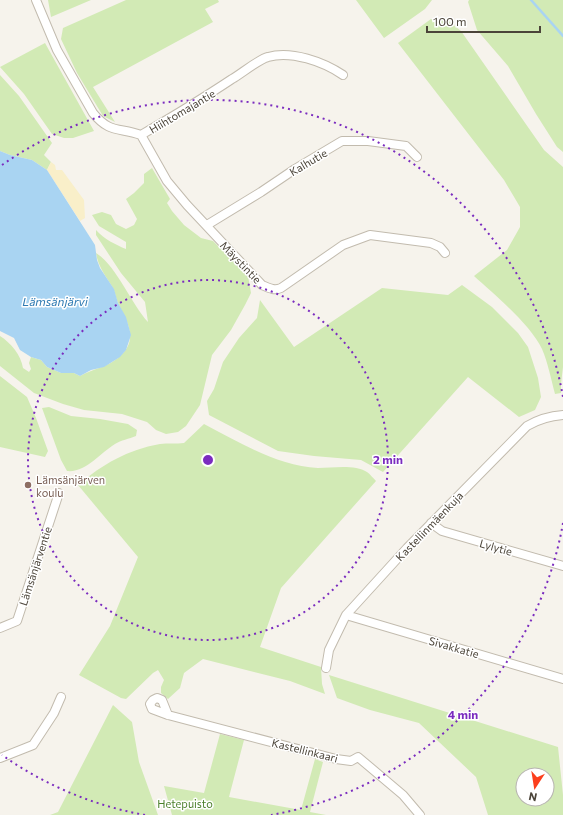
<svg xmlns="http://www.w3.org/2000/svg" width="563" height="815" font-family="Commissioner,sans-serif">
	<rect width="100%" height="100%" fill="#f6f3ec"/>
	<!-- green -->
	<path fill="#d2eab5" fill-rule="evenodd" d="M48,0H91L51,17Z
		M126,0H218L219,2L205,9L213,22L93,87L115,122L103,116L77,73L61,39L63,28Z
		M356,0H432L425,9L384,38Z
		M469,0H563V152L557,147L536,114L508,66L477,30L468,2Z
		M445,18L461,31L544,150L563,167V367L561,384V393L555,394C551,379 548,363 542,349C531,325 494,294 474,276L507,250L520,227V207L504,180L398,43L431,19Z
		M45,43L94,131L73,138H64L52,134L24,94L0,67Z
		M0,75L19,96L52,143L44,155L51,162L47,170L32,160L10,155L0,151Z
		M152,168L170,199L167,203L172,211L184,225L201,238L213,241L248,276L251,293L245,305L231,330L212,355L200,405L186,426L178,432L166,434L156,430L147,422L122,414L84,410L63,404L34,393L0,366V336C11,343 21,355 23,368L29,372L31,369L29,363L31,357L41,360L47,367L61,373H74L80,376C93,369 107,367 118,358C140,340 127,322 118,303C116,298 115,293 113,288C106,276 98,267 96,253C116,265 132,305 148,322L145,302L121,273L96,235V230C104,239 116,245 126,249V242L99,226L92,215L102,212L111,215L116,224L126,229L134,225L137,219L126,199L134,193L144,183V174Z
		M462,285L492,307L518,333L528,347L538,378L541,397L535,410L519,417L468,377L383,472L361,460L314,456L278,451L209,415L207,401L214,389L223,362L239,338L257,318L260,300L294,347L382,288L448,295Z
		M0,376L27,397L36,418L48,451L45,457L0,447Z
		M49,407L71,416L100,419L128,424L137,430L136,436C129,439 121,440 115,444C100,453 86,473 67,471L61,460L42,408Z
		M204,424C239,442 277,466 318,468C332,468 355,464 367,472C370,474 373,478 376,481L281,588L260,647L321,667L322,684L325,694L290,681L203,659L184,673L180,688L168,699L161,693V687L164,680L158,670L153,673L126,699L121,698L79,675L110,626L138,557L78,485C103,464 127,450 160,444C168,443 176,444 184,443Z
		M329,675L558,747L563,795V815H488L476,777L419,723L370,710L337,698ZM523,775H547V799H523Z
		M113,705L132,722L139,762L158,815H50L58,812Z
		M220,734L244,740L229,797L301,810L315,759L323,762L310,812L326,815H172L164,786L204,793Z"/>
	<!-- sand -->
	<path fill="#f9efc9" d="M51,162L55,165L56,170H62L84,200L85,218L80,221L47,170Z"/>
	<!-- water -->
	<path fill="#a9d4f2" d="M0,151L10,155L32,160L47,170L95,245L97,260L100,268L114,289L118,303L126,317L131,335L126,350L120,357L104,367L91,370L80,376L74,373H61L47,367L41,360L31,357L20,350L14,338L0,331Z"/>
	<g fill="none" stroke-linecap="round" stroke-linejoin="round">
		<!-- stream -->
		<path stroke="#a9d4f2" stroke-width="2.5" d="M531,0L563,36"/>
		<defs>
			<path id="street" d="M36,0L57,50L93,113C110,134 119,127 141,135C172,117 202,99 232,79C241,74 259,59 268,57C291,50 324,62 343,75
				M141,135L167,181L187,205L262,285C269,288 274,291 281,288L343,245L370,235L431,243L440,247L445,253
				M207,225L261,192L295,169L342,141H368L406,146L417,157
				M431,523L442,531L563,566
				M346,615L563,679
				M0,628L17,621L59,493
				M326,668L329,650L346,615L407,548L527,426C539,419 549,416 563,415
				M168,715L162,700L157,698L153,700L150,704L152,709L168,715L336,759L351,761L358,757L403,795L420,815
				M0,758L33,745L54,713L61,697"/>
		</defs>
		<!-- street casing -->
		<use href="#street" stroke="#c2bbae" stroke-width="10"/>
		<!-- street -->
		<use href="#street" stroke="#fff" stroke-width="8"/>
	</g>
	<!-- distance rings -->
	<g fill="none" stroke="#7b2cbf" stroke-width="2" stroke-dasharray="2 4">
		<circle cx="208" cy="460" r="180"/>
		<path d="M563 523A360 360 0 0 1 271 815M145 815A360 360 0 0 1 2 755M2 165A360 360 0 0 1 563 397"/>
	</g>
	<!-- markers -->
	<circle fill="#8d6e63" stroke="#fff" stroke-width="1.5" cx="28" cy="485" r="4"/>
	<g text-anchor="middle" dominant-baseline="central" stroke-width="3" stroke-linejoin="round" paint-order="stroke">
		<!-- street labels -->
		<g font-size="11" fill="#4b4439" stroke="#fff">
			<text transform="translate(182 111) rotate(-31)">Hiihtomajantie</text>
			<text transform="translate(308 162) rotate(-31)">Kalhutie</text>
			<text transform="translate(241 262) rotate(46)">Mäystintie</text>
			<text transform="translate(429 526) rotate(-46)">Kastellinmäenkuja</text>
			<text transform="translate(496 547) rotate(16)">Lylytie</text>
			<text transform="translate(35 566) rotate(-72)">Lämsänjärventie</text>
			<text transform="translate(454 647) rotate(16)">Sivakkatie</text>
			<text transform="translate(305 750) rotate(14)">Kastellinkaari</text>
		</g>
		<!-- education labels -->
		<g font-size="11" fill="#785e54" stroke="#fff" text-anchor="start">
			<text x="36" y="479">Lämsänjärven<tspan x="36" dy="13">koulu</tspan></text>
		</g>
		<!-- park labels -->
		<g font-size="11" fill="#4a7f2a" stroke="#fff">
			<text x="185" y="803">Hetepuisto</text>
		</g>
		<!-- water labels -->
		<g font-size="12" font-style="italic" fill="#2e7ab2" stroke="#fff">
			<text x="55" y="301">Lämsänjärvi</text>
		</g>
	</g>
	<circle cx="208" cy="460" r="6" fill="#7b2cbf" stroke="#fff" stroke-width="2"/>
	<g font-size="12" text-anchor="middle" font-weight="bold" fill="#7b2cbf" stroke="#fff" stroke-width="3" stroke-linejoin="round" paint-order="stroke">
		<text x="388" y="464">2 min</text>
		<text x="463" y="719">4 min</text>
	</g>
	<!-- north arrow -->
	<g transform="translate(535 787) rotate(192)"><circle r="19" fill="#ffffff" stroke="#b7b4b0"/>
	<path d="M0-3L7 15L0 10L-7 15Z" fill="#fc3f1d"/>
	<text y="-6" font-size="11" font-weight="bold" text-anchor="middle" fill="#4b4439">N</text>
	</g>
	<!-- scale -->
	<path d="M427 26v6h113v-6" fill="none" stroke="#4b4439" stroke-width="2"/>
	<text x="433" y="26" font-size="12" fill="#4b4439" stroke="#ffffff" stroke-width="3" paint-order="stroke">100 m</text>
</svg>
